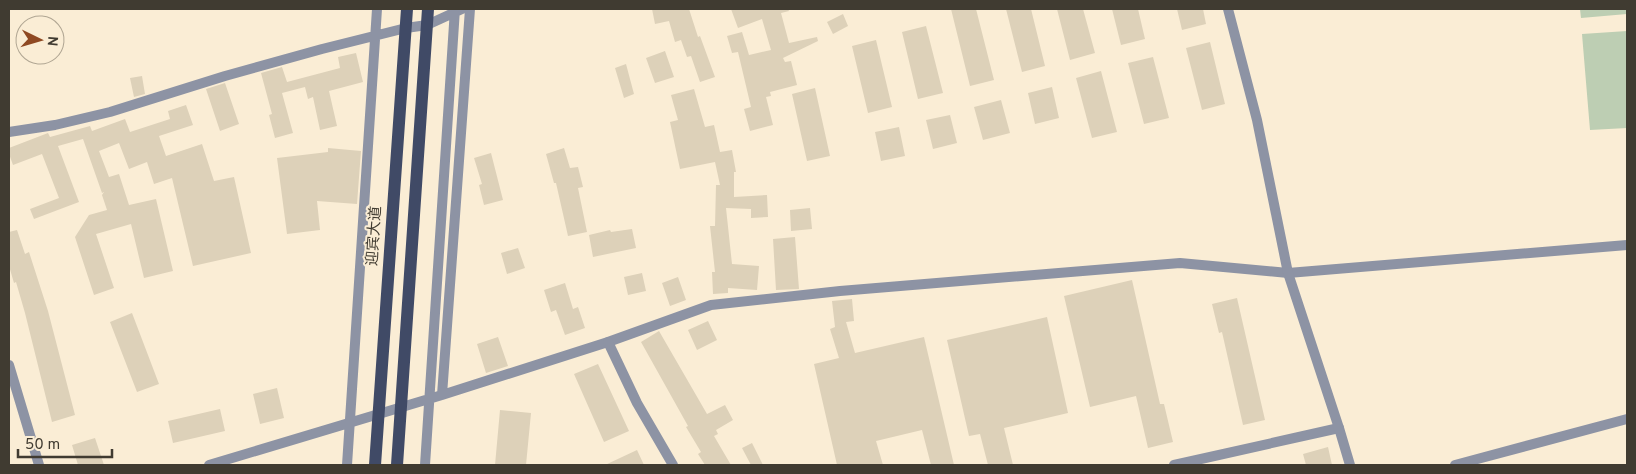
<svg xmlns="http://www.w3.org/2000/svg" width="1636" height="474" font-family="Overpass,'Noto Sans SC',sans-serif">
	<rect width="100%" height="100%" fill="#faedd5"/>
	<!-- green -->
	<path fill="#bdceb3" d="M1580,9H1627V14L1581,18Z
		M1627,31V128L1590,130L1582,34Z"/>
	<!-- building -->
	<path fill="#ddd1b9" d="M652,9H689L698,37L700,36L715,77L700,82L691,56L687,57L681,40L675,42L669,21L655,24Z
		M731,9H788L789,11L781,13L789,43L817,37L818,41L783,58L785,62L791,61L797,85L770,92L771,96L766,97L773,125L750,131L744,109L751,107L738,52L732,53L727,36L742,32L749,55L771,50L762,19L738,28Z
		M951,9H976L994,80L970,86Z
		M1006,9H1031L1045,66L1022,72Z
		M1057,9H1083L1095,53L1070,60Z
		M1112,9H1138L1145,39L1121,45Z
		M1177,9H1203L1206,24L1182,30Z
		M843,14L848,26L833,34L827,22Z
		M926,26L943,93L918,99L902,32Z
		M876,40L892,107L868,113L852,46Z
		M1210,42L1225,104L1202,110L1186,48Z
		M665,51L674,77L655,83L646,58Z
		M356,53L363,82L329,91L337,126L320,130L313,97L308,99L305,87L282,93L293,133L275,138L269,115L272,114L261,73L282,67L287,82L340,68L338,57Z
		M1153,57L1169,118L1144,124L1128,63Z
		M626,64L634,94L624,98L615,68Z
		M1101,71L1117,132L1092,138L1076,78Z
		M142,76L145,94L134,97L130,78Z
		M225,83L239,124L220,131L206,89Z
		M1052,87L1059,118L1035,124L1028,93Z
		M815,88L830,156L807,161L792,94Z
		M694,89L705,127L714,125L720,152L732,150L736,172H734V197L767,195L768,217L751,218V209L726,208L732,264L759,266L757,290L728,288V293L713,294L712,272H715L710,226H715L716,185H720L715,162L680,169L670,122L678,120L671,95Z
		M1001,100L1010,133L983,140L974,107Z
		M186,105L193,125L159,136L166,156L202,144L214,181L234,177L251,253L193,266L172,178L154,184L147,162L129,169L119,143L99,151L109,177L119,174L129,205L156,199L173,271L144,278L131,224L96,234L114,288L94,295L75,237L89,215L107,210L102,195L104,192L102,193L83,139L58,146L79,202L34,219L30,209L59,198L42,154L13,165L9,154V148L48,133L50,137L90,126L92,131L125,119L130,132L170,119L168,111Z
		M950,115L957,143L933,149L926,120Z
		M899,127L905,156L881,161L875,132Z
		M328,148L361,151L357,204L317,201L320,230L287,234L277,158L328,152Z
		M564,148L570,168L578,167L583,187L578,188L587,232L568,236L556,183H554L546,154Z
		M491,153L503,200L484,205L479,185L482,184L474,158Z
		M810,208L812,229L791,231L790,210Z
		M632,229L636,248L593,257L589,235L610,230L611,232Z
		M17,230L25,254L29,252L48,311L75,415L52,422L25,313L16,282L14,283L9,266V232Z
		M795,237L799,289L776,290L773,239Z
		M518,248L525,268L507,274L501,253Z
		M642,273L646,291L628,295L624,277Z
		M678,277L686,300L670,306L662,283Z
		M1132,280L1160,404H1164L1173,442L1148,448L1136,396L1090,407L1064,296Z
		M565,283L573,309L578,307L585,328L565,335L556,310L551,312L544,290Z
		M1237,298L1265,420L1243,425L1222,332L1219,333L1212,304Z
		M852,299L854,321L846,322L855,353L924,337L954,465H931L922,430L876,441L883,465H837L814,364L839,358L830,329L835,327L832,301Z
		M132,313L159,384L137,392L110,322Z
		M1047,317L1068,413L1004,428L1013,465H988L980,434L969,436L947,340Z
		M708,321L717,340L697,350L688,330Z
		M659,331L707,414L725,405L733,420L716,430L718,434L714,436L731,465H705L698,454L701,452L686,427L688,426L641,342Z
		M498,337L508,366L486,373L477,344Z
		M598,364L629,431L604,442L574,374Z
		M277,388L284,418L260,424L253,394Z
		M220,409L225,431L173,443L168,421Z
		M500,410L531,413L526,465H495Z
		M95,438L104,465H78L72,445Z
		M752,443L763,465H751L742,448Z
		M1328,447L1332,465H1306L1303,454Z
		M637,450L644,465H605Z"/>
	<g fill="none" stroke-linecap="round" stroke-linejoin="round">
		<!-- minor -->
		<path stroke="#8d93a4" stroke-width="10" d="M9,132L55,125L110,112L225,76L322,49L406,28L427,25L462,9
			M9,365L39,465
			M442,395L470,9
			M209,465L442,395L608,342L711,305L840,291L1180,263L1288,273L1627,245
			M347,465L377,9
			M425,465L455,9
			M1174,465L1339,428
			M1455,465L1627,419"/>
		<!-- tertiary -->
		<path stroke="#8d93a4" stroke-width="10" d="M1228,9L1257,120L1288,273L1339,428L1350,465
			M608,342L637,403L673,465"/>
		<!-- primary -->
		<path stroke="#404a66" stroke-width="12" d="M375,465L407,9
			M397,465L428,9"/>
	</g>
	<g text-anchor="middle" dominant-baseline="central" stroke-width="4" stroke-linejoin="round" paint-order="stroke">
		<!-- street labels -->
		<g font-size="15" fill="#403b31" stroke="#faedd5">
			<text transform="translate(375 236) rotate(-86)">迎宾大道</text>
		</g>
	</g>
	<!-- border -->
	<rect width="1636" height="474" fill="none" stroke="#403b31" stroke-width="20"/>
	<!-- north arrow -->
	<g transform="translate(40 40) rotate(95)"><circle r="24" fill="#faedd5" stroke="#b0a693"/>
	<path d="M0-4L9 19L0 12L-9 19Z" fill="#8f4922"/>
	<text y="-8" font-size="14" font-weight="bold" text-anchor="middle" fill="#403b31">N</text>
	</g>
	<!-- scale -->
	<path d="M18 449v8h94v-8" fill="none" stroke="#403b31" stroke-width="2.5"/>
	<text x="25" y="449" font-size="15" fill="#403b31" stroke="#faedd5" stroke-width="4" paint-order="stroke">50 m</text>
</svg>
